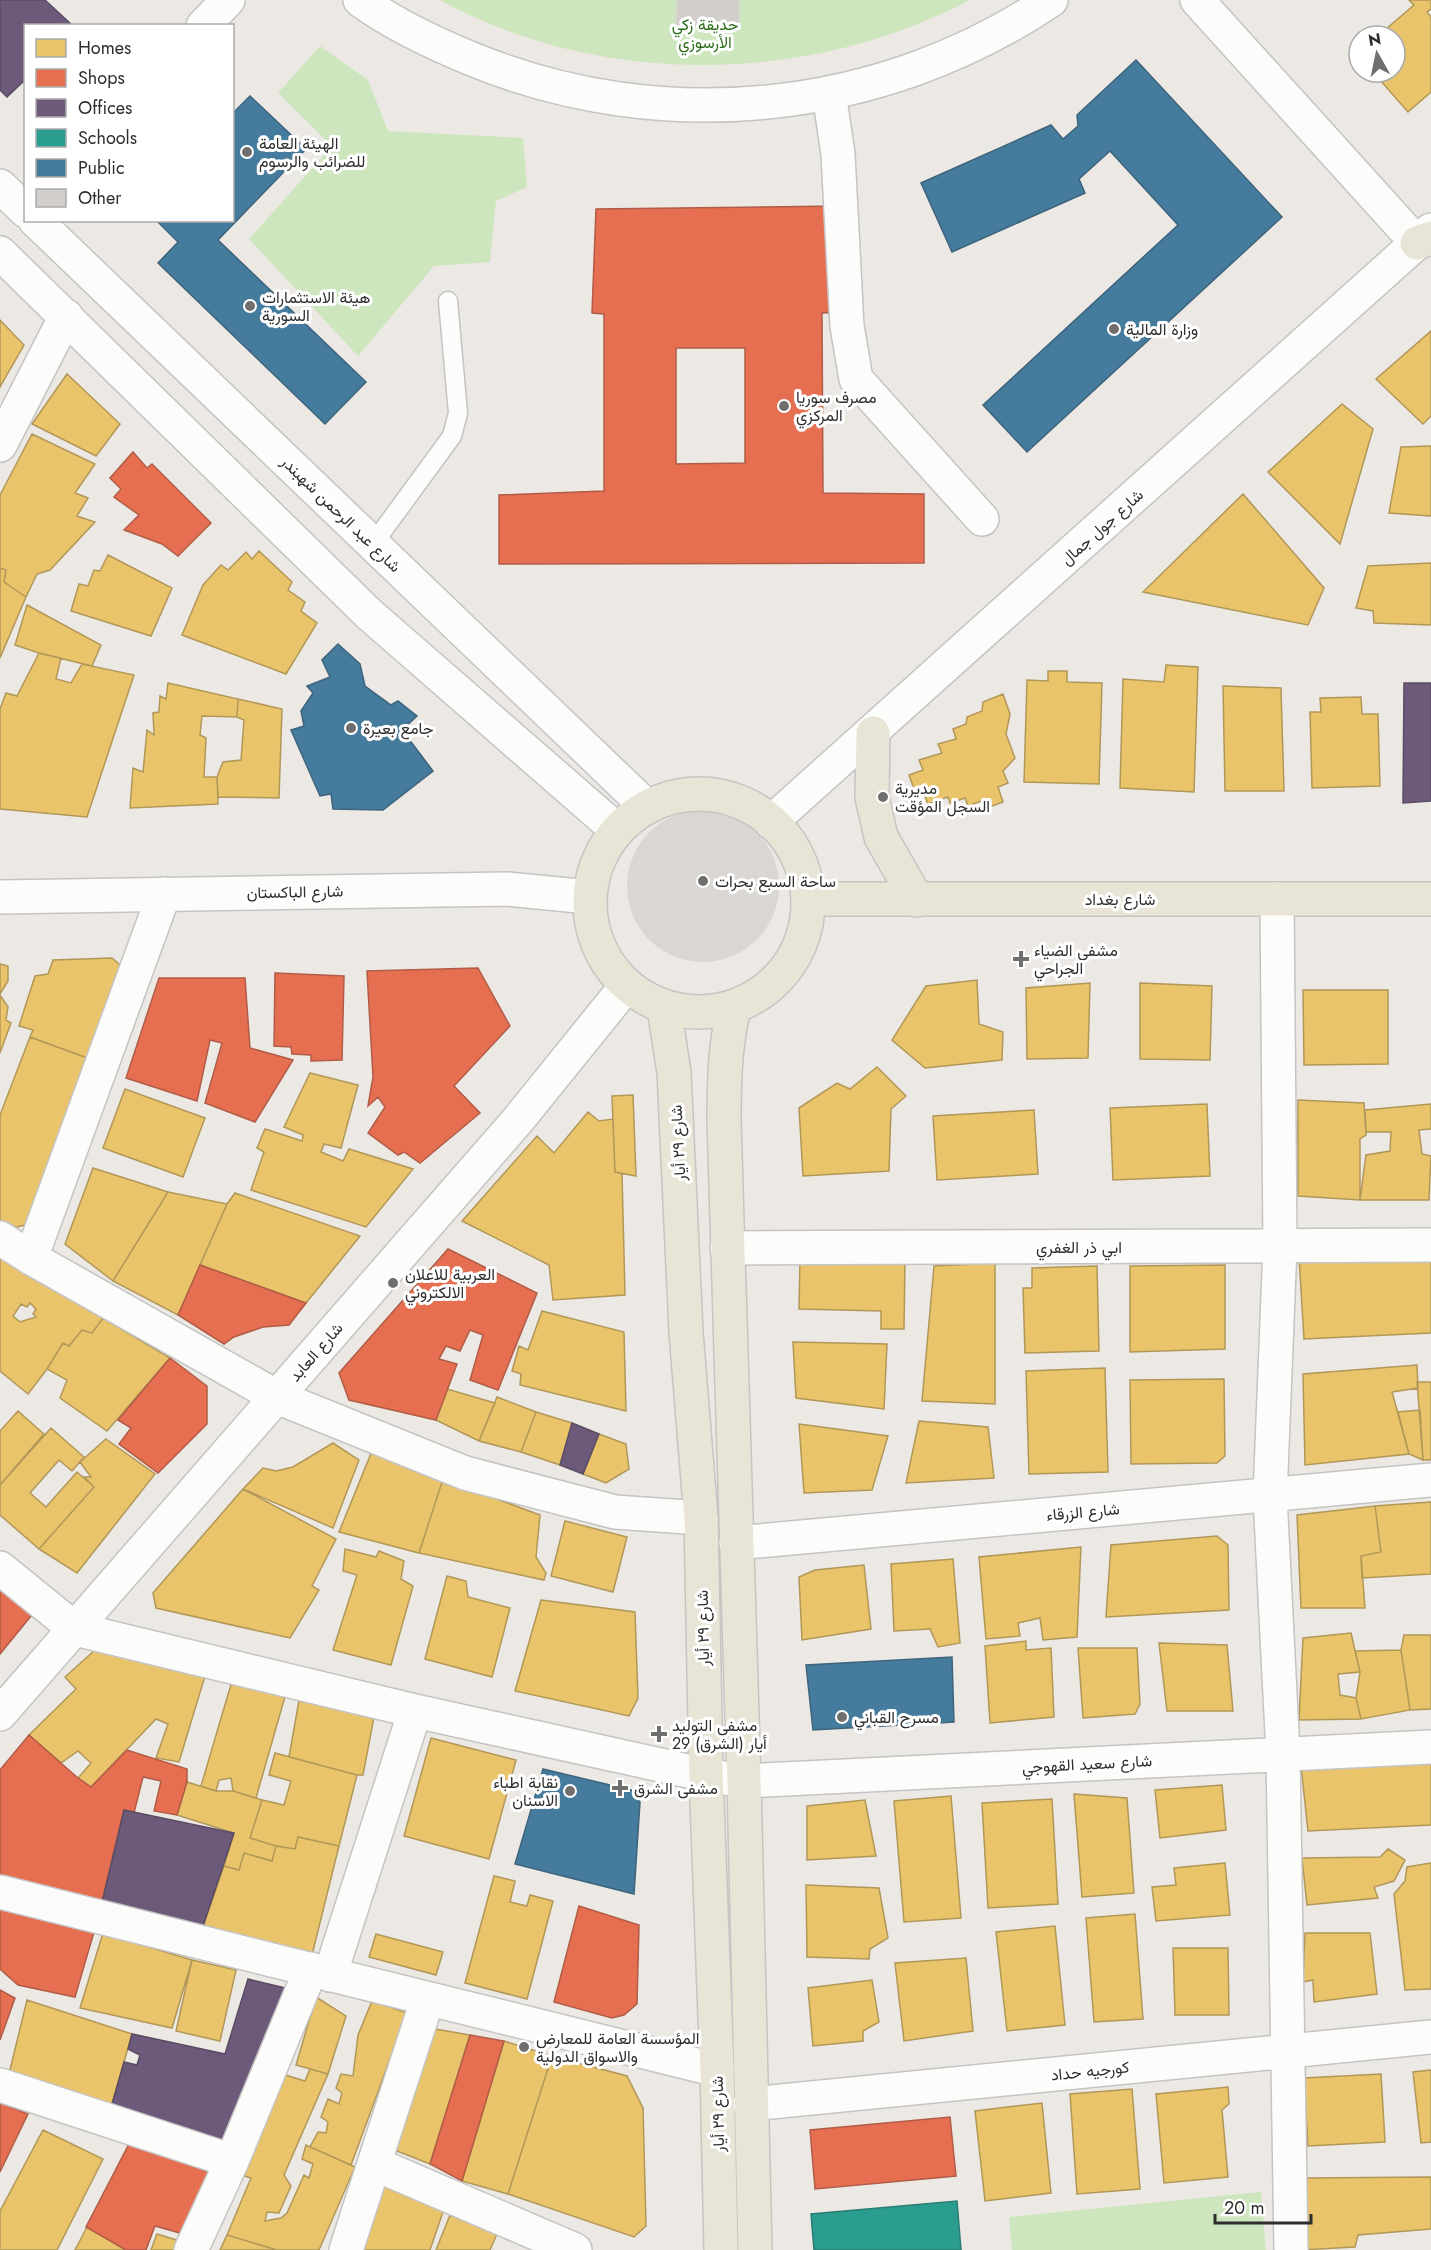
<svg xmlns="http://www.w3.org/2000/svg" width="1431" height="2250" font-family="Jost,Vazirmatn,sans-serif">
	<rect width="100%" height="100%" fill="#ece8e4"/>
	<!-- green -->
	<path fill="#cee6be" d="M440,0H970C956,8 940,14 925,21C773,85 585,80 440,0Z
		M320,46L368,80L388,131L523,138L527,187L496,201L490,262L434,266L358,356L249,239L332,146L278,93Z
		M1261,2192L1266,2250H1012L1009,2217Z"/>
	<!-- plaza -->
	<path fill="#dad6d2" d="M627 886a76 76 0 1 1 152 0a76 76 0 1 1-152 0Z"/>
	<!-- homes -->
	<path fill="#e9c46a" stroke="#b19758" stroke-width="1.5" fill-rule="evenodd" d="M1409,0H1431V9L1427,12L1431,17V92L1408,112L1373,72H1395V36H1378L1414,5Z
		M0,320L24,345L0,387Z
		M1431,331V416L1423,424L1376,379Z
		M67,374L120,424L96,456L32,424Z
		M1342,404L1373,429L1340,544L1268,472Z
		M32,434L95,464L75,493L88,498L77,516L95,522L50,570L37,574L26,597L4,582L6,570L0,568V495Z
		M1431,446V516L1389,513L1401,447Z
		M1243,494L1324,588L1308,625L1143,592Z
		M259,551L292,582L288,590L305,602L301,611L317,623L286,674L182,635L203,585L221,565L228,570L246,552L252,559Z
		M108,555L172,588L151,636L71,611L79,584L88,586L94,570L100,571Z
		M1431,563V625L1374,623L1373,611L1356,608L1368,566Z
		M0,568L6,570L4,582L26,597L0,658Z
		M27,605L101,645L92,666L39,653L15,645Z
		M39,653L61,658L56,679L71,683L82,664L134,675L87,817L0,809V709L6,693L17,696Z
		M1166,665L1198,667L1194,792L1120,788L1123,679L1164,682Z
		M1048,671H1067V682L1102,683L1099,784L1024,782L1027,680L1048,681Z
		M168,683L238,699L237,717L202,716L200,735L206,738L204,777H217L218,804L130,808L133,768L143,772L147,730L154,735L153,713L159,712L160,696L166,699Z
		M1223,686L1281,688L1284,791H1225Z
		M1003,694L1010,714L1006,734L1015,758L1003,771L1008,783L998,787L1003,802L986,808L984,800L968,806L965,798L950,803L948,797L928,804L924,794L907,800L905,792L914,789L909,775L923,770L919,760L942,753L938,744L956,739L953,729L966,724L967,717L982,711L983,702Z
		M1361,697L1362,714H1378L1380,786L1312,788L1310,712H1321L1320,698Z
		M238,699L282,709L279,798L218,797L217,777L223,762L241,760L244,720L237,717Z
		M112,958L124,968L90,1059L30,1037L33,1030L19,1026L35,976L48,974L53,960Z
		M0,964L8,966V981L0,994Z
		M977,980L979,1024L1003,1032L1002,1060L925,1068L892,1040L926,986Z
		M1090,983L1088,1058L1027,1059L1026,988Z
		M1140,983L1212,986L1210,1060L1140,1059Z
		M1303,990H1388V1064L1304,1065Z
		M0,995L8,1007L6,1020L11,1023L0,1053Z
		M30,1037L90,1059L29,1224L13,1228L0,1221V1115Z
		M877,1067L906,1096L891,1109L889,1171L803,1176L799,1108L837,1083L850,1089Z
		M310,1073L358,1085L341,1148L324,1144L321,1152L343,1161L349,1149L413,1169L366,1227L251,1190L264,1152L257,1148L265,1129L302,1141L303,1135L284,1127Z
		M125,1089L205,1118L183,1177L103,1148Z
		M633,1095L636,1176L615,1172L612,1096Z
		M1298,1100L1364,1103L1366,1135L1360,1139V1200L1298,1196Z
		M1207,1104L1210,1176L1113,1180L1110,1108Z
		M1431,1104V1129L1419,1130L1422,1154L1431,1156L1429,1200H1360L1366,1155L1390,1151L1391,1132H1366L1365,1110Z
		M1034,1110L1038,1174L937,1180L933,1116Z
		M588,1112L599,1121L613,1119L615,1172L622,1174L625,1295L553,1300L549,1265L462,1221L537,1136L554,1153Z
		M93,1168L168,1192L113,1281L65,1244Z
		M168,1192L227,1204L178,1315L113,1281Z
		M235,1193L360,1236L306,1303L200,1265L227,1204Z
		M1431,1250V1333L1304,1339L1299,1257Z
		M0,1254L103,1318L92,1333L82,1330L69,1346L63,1343L47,1369L28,1394L0,1371ZM30,1303L36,1309L33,1314L36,1317L20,1322L13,1316L21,1304L27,1307Z
		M800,1259L905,1261L904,1329H881V1311L799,1309Z
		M995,1263V1404L922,1401L934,1266Z
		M1225,1265V1349L1130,1352V1266Z
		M1097,1266L1099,1351L1025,1353L1023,1288H1032V1268Z
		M542,1311L624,1332L626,1411L520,1385L521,1374L512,1371L519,1346L528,1350Z
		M103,1318L170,1358L107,1431L60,1398L67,1380L47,1369L63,1343L69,1346L82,1330L92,1333Z
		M793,1342L887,1344L884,1409L796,1398Z
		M1417,1365L1418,1388L1392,1392L1409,1454L1305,1465L1303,1374Z
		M1105,1368L1108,1472L1029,1474L1026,1371Z
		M1224,1379L1225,1456L1217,1463L1131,1464L1130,1380Z
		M1417,1382H1431V1460H1423Z
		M447,1389L495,1403L479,1441L436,1420Z
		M497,1397L536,1412L521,1452L479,1441Z
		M1420,1410L1423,1460L1409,1454L1398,1412Z
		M18,1411L44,1434L0,1485V1431Z
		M536,1412L572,1423L560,1465L521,1452Z
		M919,1421L988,1427L994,1478L906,1483Z
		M799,1424L888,1436L872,1490L804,1493Z
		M51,1428L84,1457L72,1471L59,1460L30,1493L46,1507L77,1472L94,1487L39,1549L0,1515V1485Z
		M599,1434L626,1444L629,1469L606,1483L583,1474Z
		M106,1439L155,1474L77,1573L39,1549L94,1487L84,1477H91L80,1462Z
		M333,1443L359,1460L333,1528L243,1489L263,1468L276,1471L293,1467Z
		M372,1451L443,1479L419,1553L339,1532Z
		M443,1479L540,1515L536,1557L546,1573L544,1580L419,1553Z
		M243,1489L336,1539L312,1586L319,1590L290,1638L156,1608L153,1593Z
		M1431,1502V1574L1362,1578L1361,1556L1381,1552L1375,1506Z
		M1375,1506L1381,1552L1361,1556L1365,1608H1301L1297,1515Z
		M565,1521L627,1537L613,1592L551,1576Z
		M1217,1536L1228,1545L1229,1610L1106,1617L1111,1545Z
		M1081,1547L1077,1637L1043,1640L1040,1618L1018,1623L1020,1636L986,1639L979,1557Z
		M345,1549L376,1557L379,1551L404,1561L401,1579L413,1586L391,1665L333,1650L357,1575L343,1571Z
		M953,1559L960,1643L938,1647L930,1629L894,1631L891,1564Z
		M864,1565L871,1629L802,1640L799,1577L815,1570Z
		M447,1576L466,1581L468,1597L510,1608L492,1677L425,1659Z
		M541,1600L635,1612L638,1698L629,1716L515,1691Z
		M1351,1633L1360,1672L1338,1674L1340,1695L1356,1698L1361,1719L1299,1720L1303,1638Z
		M1404,1635H1431V1709L1410,1710L1401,1650Z
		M106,1640L208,1666L179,1762L156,1758L168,1724L156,1719L91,1787L78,1778L91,1763L78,1751L61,1763L29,1735L76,1689L65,1677Z
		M1026,1641V1650L1051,1648L1054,1717L990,1723L985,1646Z
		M1159,1643L1227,1645L1233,1711H1167Z
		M1078,1648H1137L1140,1704L1135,1714L1083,1718Z
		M1401,1650L1410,1710L1361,1719L1356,1698L1360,1672L1355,1651Z
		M235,1671L288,1686L256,1798L233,1791L231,1778L219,1780L216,1791L201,1786Z
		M301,1689L374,1717L363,1775H357L289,1757Z
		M431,1738L516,1760L489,1859L404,1836Z
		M275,1753L357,1775L339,1846L298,1837L295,1849L276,1846L250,1838L262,1800L284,1805L291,1781L269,1775Z
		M1431,1760V1825L1308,1831L1301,1766Z
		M187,1782L216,1791H233L262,1800L250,1838L276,1846L272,1861L244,1853L239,1870L224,1866L234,1833L177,1815Z
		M1222,1785L1226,1830L1160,1838L1155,1790Z
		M1074,1794L1127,1798L1134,1893L1082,1897Z
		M951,1796L961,1918L904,1922L894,1801Z
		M1052,1799L1058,1904L988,1908L982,1803Z
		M865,1800L876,1856L807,1860V1806Z
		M298,1837L339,1846L309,1967L198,1941L224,1866L239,1870L244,1853L272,1861L276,1846L295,1849Z
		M1388,1849L1405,1860L1394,1881L1374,1887L1378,1898L1307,1905L1302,1858L1380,1857Z
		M1225,1863L1230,1915L1156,1921L1152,1887L1176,1885L1174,1868Z
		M1431,1863V1989L1405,1990L1394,1894L1405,1881L1407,1867Z
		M494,1876L515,1881L510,1902L527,1906L530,1895L553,1901L527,1999L465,1983Z
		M806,1885L879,1888L888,1938L870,1949L869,1959L807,1957Z
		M1135,1914L1143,2019L1094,2022L1086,1918Z
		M1055,1926L1065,2025L1007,2031L996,1932Z
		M103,1933L192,1960L172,2028L80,2008Z
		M1305,1933H1370L1377,1994L1314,2002L1313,1980L1303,1982Z
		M376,1934L443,1952L436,1975L369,1957Z
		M1173,1948H1228L1229,2015H1175Z
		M966,1958L973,2031L904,2041L895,1963Z
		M192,1960L236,1970L220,2041L176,2031Z
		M872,1980L879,2022L863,2031V2041L813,2046L808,1988Z
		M316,1997L346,2016L328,2074L296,2065Z
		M27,2000L132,2034L110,2111L9,2074Z
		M372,2001L407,2013L351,2165L310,2147L318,2132L326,2133L328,2122L321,2117L328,2099L339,2104L342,2093L336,2088L341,2074L353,2076L358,2035Z
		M435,2029L470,2035L430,2164L392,2149Z
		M504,2041L552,2056L508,2194L462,2181Z
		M552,2056L627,2076L643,2108L646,2226L634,2237L508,2194Z
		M310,2069L328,2074L284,2175L291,2186L279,2213L267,2212L265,2221L281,2218L287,2213L304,2175L309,2178L313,2164L302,2159L306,2145L355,2167L319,2250H277L227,2235L251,2178L235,2173L285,2075L305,2081Z
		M1431,2070V2142L1421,2143L1413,2072Z
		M1381,2074L1385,2142L1308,2146L1304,2078Z
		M1228,2087L1229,2104L1222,2110L1228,2177L1164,2183L1156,2094Z
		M1132,2089L1140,2189L1077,2194L1070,2094Z
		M1042,2103L1051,2193L985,2201L975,2111Z
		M43,2130L103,2159L57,2250H0V2211Z
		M1431,2177V2229L1358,2235L1355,2247L1301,2250L1307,2178Z
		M381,2184L445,2206L430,2250H359Z
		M450,2215L497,2234L490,2250H436Z
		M87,2227L126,2250H75Z
		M157,2234L186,2243L182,2250H151Z
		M227,2235L277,2250H220Z"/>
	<!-- shops -->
	<path fill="#e76f51" stroke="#b05c46" stroke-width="1.5" fill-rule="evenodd" d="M839,206L840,312L822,313L823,493L924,494V563L499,564V495L604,491V314L592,313L596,209ZM676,348H745V463L676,464Z
		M133,452L147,468L152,464L211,523L178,556L162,544L124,530L139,515L114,497L121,489L110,478Z
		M478,968L510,1026L454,1086L480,1113L420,1163L404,1152L398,1155L368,1133L385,1107L378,1097L368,1106L373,1077L367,971Z
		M275,973L344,976L342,1060L311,1061V1055L292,1054L291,1047L274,1046Z
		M159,978H245L250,1048L293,1060L255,1122L205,1103L222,1043L210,1040L197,1101L126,1078Z
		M448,1249L537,1293L498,1390L470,1380L483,1335L470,1330L460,1351L446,1346L439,1359L457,1364L436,1420L349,1400L339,1373Z
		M200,1265L306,1303L289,1325L263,1327L234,1337L224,1344L178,1315Z
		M170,1358L207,1386V1424L158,1473L119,1444L131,1428L118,1420Z
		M0,1582L35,1611L0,1654Z
		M29,1735L78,1778L91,1787L127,1750L187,1769V1782L177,1815L154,1811L161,1781L143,1777L134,1813L124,1810L100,1911L0,1879V1770Z
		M579,1906L639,1925L637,2004L624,2015L612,2018L554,2002Z
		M0,1908L94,1932L75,1997L18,1985L0,1969Z
		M0,1990L15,1998L0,2040Z
		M470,2035L504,2041L462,2181L430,2164Z
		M0,2103L28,2114L0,2172Z
		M950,2117L956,2176L815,2189L810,2130Z
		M129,2144L213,2173L187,2235L155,2226L146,2250H126L86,2227Z"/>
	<!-- offices -->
	<path fill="#6d597a" stroke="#5a4c63" stroke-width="1.5" d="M0,0H45L73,26H26V79L7,97L0,90Z
		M1404,683H1431V801L1403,803Z
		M572,1423L599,1434L583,1474L560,1465Z
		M124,1810L234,1833L198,1941L100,1911Z
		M248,1979L294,1990L227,2143L110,2111L124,2062L137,2065L140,2055L128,2049L132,2034L225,2054Z"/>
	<!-- schools -->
	<path fill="#2a9d8f" stroke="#2b7c72" stroke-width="1.5" d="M957,2201L961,2250H814L811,2214Z"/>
	<!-- public -->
	<path fill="#457b9d" stroke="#3e647c" stroke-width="1.5" d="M1136,60L1282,217L1027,452L983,405L1178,225L1110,151L1079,179L1085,193L952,252L921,183L1051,125L1063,139L1078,126L1077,115Z
		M250,96L306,149L218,240L366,382L325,424L158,263L178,242L156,220H232V114Z
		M338,644L360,664L365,686L391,705L398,701L417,716L402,730L433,771L383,810L333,809L331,794L320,796L291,730L304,726L301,711L313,693L307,686L330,677L322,660Z
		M952,1657L954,1722L813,1730L806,1665Z
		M543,1769L631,1790L640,1802L634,1894L515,1864Z"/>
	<!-- building -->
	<path fill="#d1cecb" stroke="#d7d4d0" stroke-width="1.5" d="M677,0H739V27L676,26Z"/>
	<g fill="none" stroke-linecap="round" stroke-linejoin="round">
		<defs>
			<path id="lane" d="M373,544L452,436L458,413L448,301"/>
			<path id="street" d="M360,0C394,25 433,43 472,59C661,137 881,115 1051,0
				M1197,0L1417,243
				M203,26L228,0
				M829,93L838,154L847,326L856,379L982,519
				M0,445L66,316
				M1277,899L1280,1246L1270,1496L1283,1754L1291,2250
				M0,1238L31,1258L277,1397L465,1473L615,1512L701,1518
				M727,1248L1431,1245
				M31,1258L164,894
				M736,1543L1431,1480
				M0,1568L75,1629L415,1711L706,1775L744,1781L1431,1747
				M0,1892C239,1951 478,2013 717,2070
				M330,1975L415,1711
				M0,2085L232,2161
				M750,2104L1431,2037
				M375,2164L575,2250
				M191,2250L232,2161L311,1969
				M346,2250L427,2001"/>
			<path id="secondary" d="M0,186L26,211
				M35,220L647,807
				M0,253L369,614L617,830
				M771,822L1431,230
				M0,897L507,889L589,897
				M0,1714L518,1120L627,985"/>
			<path id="primary" d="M1417,243L1431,238
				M873,733L872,797L881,837L917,900
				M590 903a109 109 0 1 1 218 0a109 109 0 1 1-218 0Z
				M810,899H1431
				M664,1008L674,1072L686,1332L701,1518L706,1775L717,2070L721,2250
				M734,1008C725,1045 724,1081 724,1120L744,1781L755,2250"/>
		</defs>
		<!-- lane casing -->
		<use href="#lane" stroke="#c5c4c5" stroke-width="21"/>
		<!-- street casing -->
		<use href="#street" stroke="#c5c4c5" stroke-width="36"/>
		<!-- secondary casing -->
		<use href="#secondary" stroke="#c5c4c5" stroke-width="36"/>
		<!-- primary casing -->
		<use href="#primary" stroke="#c6c5c4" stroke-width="36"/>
		<!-- lane -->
		<use href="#lane" stroke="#fcfcfb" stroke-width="18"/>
		<!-- street -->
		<use href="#street" stroke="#fcfcfb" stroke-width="33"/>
		<!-- secondary -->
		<use href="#secondary" stroke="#fcfcfb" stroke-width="33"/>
		<!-- primary -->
		<use href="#primary" stroke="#e8e4d6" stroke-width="33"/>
	</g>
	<!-- markers -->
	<g fill="#706f6e" stroke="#fff" stroke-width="2">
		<circle cx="247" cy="152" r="6"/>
		<circle cx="250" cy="306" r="6"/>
		<circle cx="1114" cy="329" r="6"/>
		<circle cx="784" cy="406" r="6"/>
		<circle cx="351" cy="728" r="6"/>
		<circle cx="883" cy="797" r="6"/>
		<circle cx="703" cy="881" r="6"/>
		<path d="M1018 950h6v6h6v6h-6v6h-6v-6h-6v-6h6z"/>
		<circle cx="393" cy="1283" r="6"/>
		<circle cx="842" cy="1717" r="6"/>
		<path d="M656 1725h6v6h6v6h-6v6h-6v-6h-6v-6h6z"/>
		<path d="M617 1779h6v6h6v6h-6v6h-6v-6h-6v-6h6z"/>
		<circle cx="570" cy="1791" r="6"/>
		<circle cx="524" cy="2047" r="6"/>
	</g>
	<g text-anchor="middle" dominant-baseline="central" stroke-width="6" stroke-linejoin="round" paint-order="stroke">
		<!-- park labels -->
		<g font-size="16" fill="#2c6e1b" stroke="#fff">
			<text x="705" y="24">حديقة زكي<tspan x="705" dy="18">الأرسوزي</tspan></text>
		</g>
		<!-- poi labels -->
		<g font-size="16" fill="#2e2e2e" stroke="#fff" text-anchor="start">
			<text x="259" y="143">الهيئة العامة<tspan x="259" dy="18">للضرائب والرسوم</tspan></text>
			<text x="262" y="297">هيئة الاستثمارات<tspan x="262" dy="18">السورية</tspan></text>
			<text x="1126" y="329">وزارة المالية</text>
			<text x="796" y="397">مصرف سوريا<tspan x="796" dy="18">المركزي</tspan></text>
			<text x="363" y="728">جامع بعيرة</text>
			<text x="895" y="788">مديرية<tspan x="895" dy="18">السجل المؤقت</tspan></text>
			<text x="715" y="881">ساحة السبع بحرات</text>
			<text x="1034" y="950">مشفى الضياء<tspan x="1034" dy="18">الجراحي</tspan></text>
			<text x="405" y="1274">العربية للاعلان<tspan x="405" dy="18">الالكتروني</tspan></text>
			<text x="854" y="1717">مسرح القباني</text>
			<text x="672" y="1725">مشفى التوليد<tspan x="672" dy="18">29 أيار (الشرق)</tspan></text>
			<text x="558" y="1782" text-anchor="end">نقابة اطباء<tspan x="558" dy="18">الاسنان</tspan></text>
			<text x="634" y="1788">مشفى الشرق</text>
			<text x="536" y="2038">المؤسسة العامة للمعارض<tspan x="536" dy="18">والاسواق الدولية</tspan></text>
		</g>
		<!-- street labels -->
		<g font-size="16" fill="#2e2e2e" stroke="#fff">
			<text transform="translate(341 514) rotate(44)">شارع عبد الرحمن شهبندر</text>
			<text transform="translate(1102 527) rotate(-42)">شارع جول جمال</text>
			<text transform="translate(295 892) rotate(-1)">شارع الباكستان</text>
			<text x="1120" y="899">شارع بغداد</text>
			<text transform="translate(678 1143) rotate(-93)">شارع ٢٩ أيار</text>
			<text x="1079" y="1247">ابي ذر الغفري</text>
			<text transform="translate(316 1352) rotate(-49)">شارع العابد</text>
			<text transform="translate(1083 1512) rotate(-5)">شارع الزرقاء</text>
			<text transform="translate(703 1628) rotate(-91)">شارع ٢٩ أيار</text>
			<text transform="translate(1087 1764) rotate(-3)">شارع سعيد القهوجي</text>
			<text transform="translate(1090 2071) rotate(-6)">كورجيه حداد</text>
			<text transform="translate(718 2114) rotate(-91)">شارع ٢٩ أيار</text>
		</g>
	</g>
	<!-- legend -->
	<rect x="24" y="24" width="210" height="198" fill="#ffffff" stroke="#ababab" stroke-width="1.5"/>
	<rect x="36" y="39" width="30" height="18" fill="#e9c46a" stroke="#ababab" stroke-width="1.5"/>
	<text x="78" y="54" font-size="18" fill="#2e2e2e">Homes</text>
	<rect x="36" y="69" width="30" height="18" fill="#e76f51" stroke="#ababab" stroke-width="1.5"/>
	<text x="78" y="84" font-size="18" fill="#2e2e2e">Shops</text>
	<rect x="36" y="99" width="30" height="18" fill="#6d597a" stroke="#ababab" stroke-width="1.5"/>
	<text x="78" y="114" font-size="18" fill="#2e2e2e">Offices</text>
	<rect x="36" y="129" width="30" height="18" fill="#2a9d8f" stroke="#ababab" stroke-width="1.5"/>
	<text x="78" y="144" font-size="18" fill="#2e2e2e">Schools</text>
	<rect x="36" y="159" width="30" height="18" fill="#457b9d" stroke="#ababab" stroke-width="1.5"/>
	<text x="78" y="174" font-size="18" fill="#2e2e2e">Public</text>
	<rect x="36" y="189" width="30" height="18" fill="#d1cecb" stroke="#ababab" stroke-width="1.5"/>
	<text x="78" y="204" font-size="18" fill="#2e2e2e">Other</text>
	<!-- north arrow -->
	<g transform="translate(1377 54) rotate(351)"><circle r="28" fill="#ffffff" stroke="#ababab" stroke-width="1.5"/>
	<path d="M0-4.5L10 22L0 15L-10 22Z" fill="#706f6e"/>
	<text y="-9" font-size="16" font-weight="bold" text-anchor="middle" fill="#2e2e2e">N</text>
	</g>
	<!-- scale -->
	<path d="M1215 2214v9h96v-9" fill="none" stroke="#2e2e2e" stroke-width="3"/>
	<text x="1224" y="2214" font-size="18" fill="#2e2e2e" stroke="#ffffff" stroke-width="4.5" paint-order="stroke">20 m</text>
</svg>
